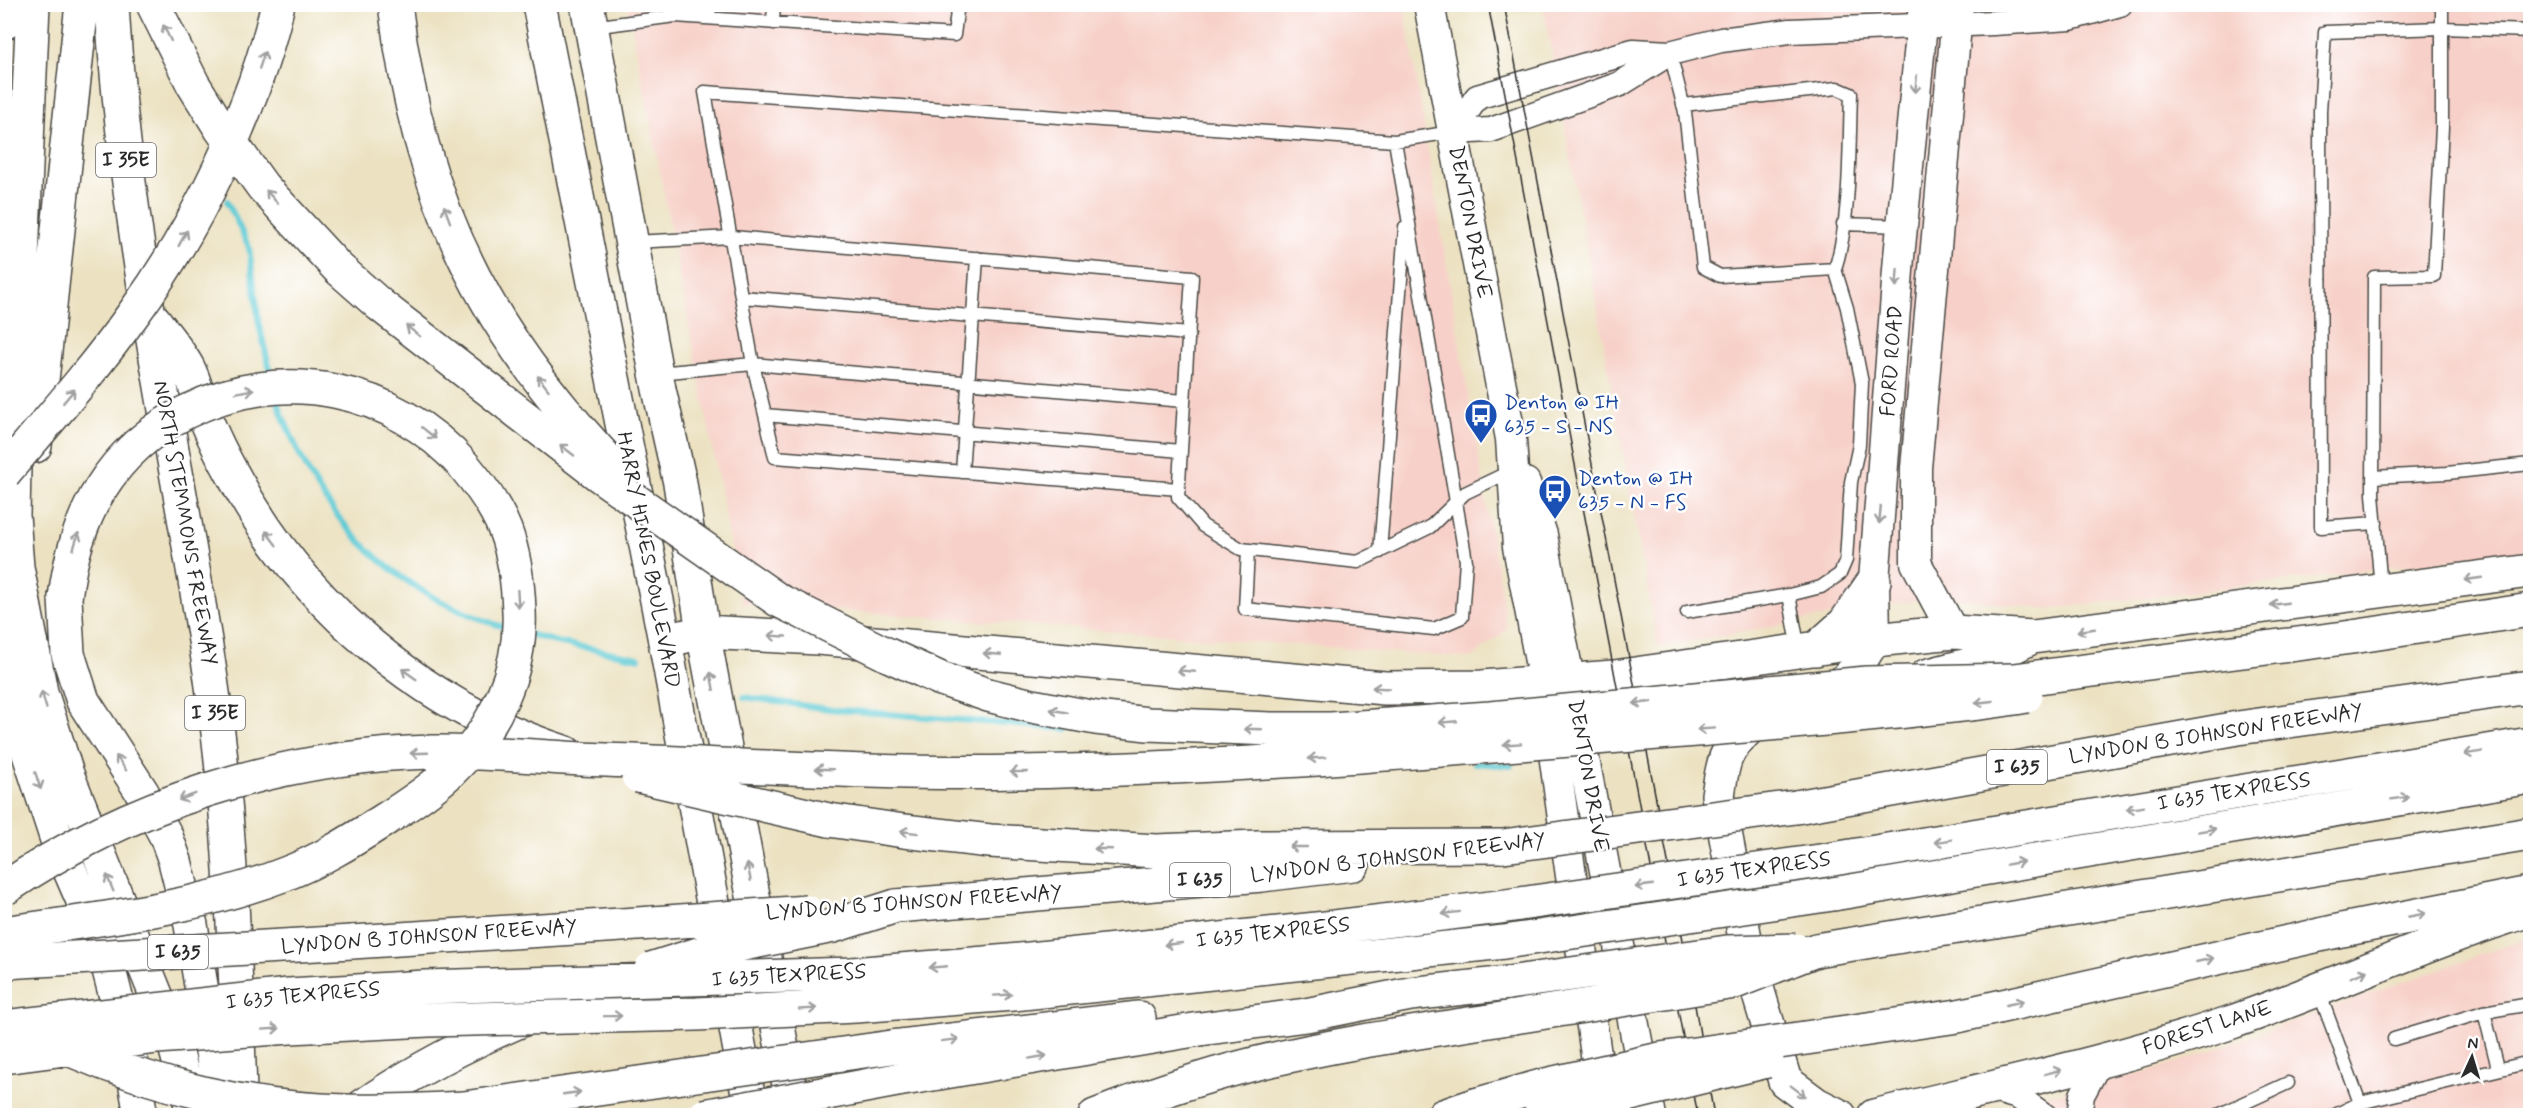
<svg xmlns="http://www.w3.org/2000/svg" width="2535" height="1120" font-family="Mynerve,sans-serif">
	<rect width="100%" height="100%" fill="#fff"/>
	<filter id="ink" filterUnits="userSpaceOnUse"><feTurbulence type="fractalNoise" baseFrequency=".0167" numOctaves="2"/><feDisplacementMap in="SourceGraphic" scale="12" xChannelSelector="R" yChannelSelector="G"/><feConvolveMatrix kernelMatrix="1 2 1 2 8 2 1 2 1" color-interpolation-filters="sRGB"/></filter>
	<filter id="wash" filterUnits="userSpaceOnUse"><feTurbulence type="fractalNoise" baseFrequency=".008" numOctaves="4" result="noise"/><feDisplacementMap in="SourceGraphic" scale="24" xChannelSelector="R" yChannelSelector="G"/><feGaussianBlur stdDeviation="1.35" result="paint"/><feColorMatrix in="noise" values="0 0 0 0 0 0 0 0 0 0 0 0 0 0 0 0 0 1.4 0 .05"/><feComposite in="paint" operator="in"/></filter>
	<g filter="url(#wash)">
		<rect width="100%" height="100%" fill="#ece2c2"/>
		<!-- built -->
		<path fill="#f7d1c9" d="M628,5H1404L1507,629L1472,658L742,603Z
			M1543,5H2530V551L2049,609L1940,596L1658,647Z
			M2530,937V1115L1964,1116L2168,1066Z"/>
		<g fill="none" stroke-linecap="round" stroke-linejoin="round">
			<!-- stream -->
			<path stroke="#5dcad4" stroke-width="6" d="M227,201L249,247L259,324L272,379
				M277,398C281,416 290,432 297,449C340,542 413,600 510,629
				M529,634L556,642L639,658
				M744,697L828,709L1067,729
				M1475,763L1511,766"/>
		</g>
	</g>
	<g filter="url(#ink)">
		<g fill="none" stroke-linecap="round" stroke-linejoin="round">
			<defs>
				<path id="service" d="M709,18L710,4
					M773,23L774,4
					M592,27L675,16L954,35L958,4
					M1670,53L1685,112L1703,267L1720,276L1835,269C1851,219 1849,147 1851,94L1837,88L1683,105
					M1843,224L1902,226
					M633,242L732,237L1192,277L1178,497L1203,526L1241,549L1358,562L1430,527L1465,493L1511,471
					M742,297L1189,334
					M658,373L753,364L775,457L1179,489
					M1184,401L753,364L705,92L1395,141L1452,132
					M765,415L1181,451
					M962,472L977,258
					M2373,477L2447,473L2530,464
					M2376,523L2321,527L2320,111L2325,32L2442,28L2530,31
					M1248,550L1245,609L1434,629L1462,617L1466,561L1395,141
					M1380,552L1405,227
					M2381,589L2373,494L2374,277L2434,276L2442,127V4
					M1687,612L1789,595
					M1799,650L1789,595L1821,587L1840,574L1846,560L1851,482L1859,445L1862,383L1847,308L1835,269
					M2319,992L2360,1103L2333,1116
					M2484,1012L2530,1004
					M2394,1039L2484,1012L2498,1068
					M2360,1103L2530,1062
					M2216,1116L2288,1083"/>
				<path id="minor" d="M1453,132L1491,130L1620,84L1670,53L1721,40L1790,31L1993,23L2070,18L2120,4
					M1453,132L1477,97L1633,51L1670,53
					M1990,1089L2018,1097L2045,1116
					M2079,1116L2082,1095L2101,1060"/>
				<path id="tertiary" d="M1429,4L1511,439L1518,547L1544,682L1602,1098
					M1525,483L1542,535L1651,1116
					M1953,632L1916,563V468L1958,4
					M1826,696L1861,663L1875,640L1874,581L1899,257L1924,4"/>
				<path id="secondary" d="M539,4L665,641L703,632L818,638L1385,688L1482,687L1614,677L1875,640L1953,632L2033,637L2530,571
					M587,4L659,389L680,483L703,632
					M1816,649L1845,623L1874,581
					M1926,676L1987,660L2032,637
					M1766,717C1758,720 1752,725 1746,731C1723,752 1723,764 1718,795L1750,965L1785,1081L1816,1104L1840,1116
					M1874,1116C1993,1087 2113,1062 2229,1023C2331,988 2428,941 2530,910"/>
				<path id="primary" d="M703,632L795,1116
					M665,641L752,1116"/>
				<path id="motorway" d="M33,4L15,419L13,516L17,567L41,692L67,774L171,1032L194,1116
					M112,4C124,228 176,451 210,672C232,819 235,968 241,1116
					M4,23L6,4
					M154,320C165,335 179,351 188,368C197,385 200,406 208,424C215,441 223,457 232,473C302,606 423,707 566,753
					M35,446L82,4
					M65,598L68,654L83,701L142,792L166,836L175,861L191,925L221,1106L227,1114
					M2352,637L2530,610
					M4,643L25,742L58,843L103,947L129,1047L141,1116
					M1796,807L2238,728L2530,687
					M829,820L904,831L990,841L1156,851L1258,847L1503,846
					M1827,860L2530,744
					M1833,894L2530,777
					M896,906L1262,875L1353,864
					M352,942L653,923
					M1816,950L2530,834
					M1958,1016L2342,930L2530,893
					M892,1047L1139,1018
					M897,1080L1200,1029L1306,1015L1410,994L1508,983
					M349,1116C429,1057 520,1019 612,983
					M1095,1116C1146,1096 1198,1078 1250,1065C1337,1043 1426,1031 1514,1017
					M1443,1116L1475,1105"/>
			</defs>
			<!-- service casing -->
			<use href="#service" stroke="#484642" stroke-width="15"/>
			<!-- minor casing -->
			<use href="#minor" stroke="#484642" stroke-width="27"/>
			<!-- tertiary casing -->
			<use href="#tertiary" stroke="#484642" stroke-width="33"/>
			<!-- secondary casing -->
			<use href="#secondary" stroke="#484642" stroke-width="36"/>
			<!-- primary casing -->
			<use href="#primary" stroke="#484642" stroke-width="36"/>
			<!-- motorway casing -->
			<use href="#motorway" stroke="#484642" stroke-width="36"/>
			<!-- service -->
			<use href="#service" stroke="#fff" stroke-width="12"/>
			<!-- minor -->
			<use href="#minor" stroke="#fff" stroke-width="24"/>
			<!-- tertiary -->
			<use href="#tertiary" stroke="#fff" stroke-width="30"/>
			<!-- secondary -->
			<use href="#secondary" stroke="#fff" stroke-width="33"/>
			<!-- primary -->
			<use href="#primary" stroke="#fff" stroke-width="33"/>
			<!-- motorway -->
			<use href="#motorway" stroke="#fff" stroke-width="33"/>
			<!-- tram -->
			<path stroke="#2b2b2b" stroke-width="1.5" d="M1488,4L1698,1116
				M1504,4L1691,982L1714,1116"/>
			<defs>
				<path id="motorway-bridge" d="M153,4L193,84L221,129L263,187L338,268L380,305L599,475L778,600L886,654L941,679L988,695L1032,706L1096,718L1148,724L1271,729H1331L1490,718L1867,683L2014,680L2352,637
					M395,4C407,105 435,210 486,299C521,361 569,420 619,472
					M4,473C49,420 94,369 134,313C197,227 254,109 278,4
					M638,776L829,820
					M1503,846L1796,807
					M4,889C129,803 280,756 431,752C489,751 547,758 606,760C743,765 881,775 1018,772C1211,769 1403,753 1595,738C1701,730 1808,722 1914,710C1951,706 1989,703 2026,696
					M653,923L807,912
					M4,933C99,919 195,909 285,874C319,861 350,842 381,822C405,807 431,790 452,770C495,729 522,669 519,611C518,583 515,556 505,530C496,507 481,486 465,467C394,386 282,364 186,412C109,451 75,516 65,598
					M4,962L352,942
					M651,969L708,951L833,926L896,906
					M1508,983L1727,952L1796,950
					M1514,1017L1735,982L1816,950
					M4,1027L289,995L425,987L852,974L1010,961L1326,928L1499,907L1827,860
					M71,1050C157,1087 252,1109 346,1111C385,1112 425,1110 464,1108L892,1047
					M4,1057L157,1037L290,1027L428,1020L697,1014L856,1006L1013,994L1504,942L1833,894
					M1475,1105L1545,1085L1660,1059L1958,1016
					M704,1116L897,1080
					M1540,1116L1767,1061"/>
			</defs>
			<!-- motorway-bridge casing -->
			<use href="#motorway-bridge" stroke="#484642" stroke-width="36" stroke-linecap="butt"/>
			<!-- motorway-bridge -->
			<use href="#motorway-bridge" stroke="#fff" stroke-width="33"/>
		</g>
		<!-- one-way arrows -->
		<defs><path id="oneway-shaft" d="M-6 0H5M1.5-3L5.5 0L1.5 3" fill="none" stroke-width="1.6" stroke-linecap="round" stroke-linejoin="round" transform="scale(1.5)"/></defs>
		<g stroke="#a0a0a0">
			<use href="#oneway-shaft" transform="translate(167 33) rotate(-116)"/>
			<use href="#oneway-shaft" transform="translate(262 60) rotate(-72)"/>
			<use href="#oneway-shaft" transform="translate(1916 84) rotate(96)"/>
			<use href="#oneway-shaft" transform="translate(272 197) rotate(-131)"/>
			<use href="#oneway-shaft" transform="translate(447 214) rotate(-110)"/>
			<use href="#oneway-shaft" transform="translate(183 238) rotate(-61)"/>
			<use href="#oneway-shaft" transform="translate(1897 278) rotate(94)"/>
			<use href="#oneway-shaft" transform="translate(413 331) rotate(-142)"/>
			<use href="#oneway-shaft" transform="translate(543 383) rotate(-128)"/>
			<use href="#oneway-shaft" transform="translate(245 391) rotate(-11)"/>
			<use href="#oneway-shaft" transform="translate(69 396) rotate(-50)"/>
			<use href="#oneway-shaft" transform="translate(429 433) rotate(39)"/>
			<use href="#oneway-shaft" transform="translate(567 450) rotate(-142)"/>
			<use href="#oneway-shaft" transform="translate(1880 515) rotate(95)"/>
			<use href="#oneway-shaft" transform="translate(271 538) rotate(-127)"/>
			<use href="#oneway-shaft" transform="translate(76 541) rotate(-73)"/>
			<use href="#oneway-shaft" transform="translate(2473 579) rotate(172)"/>
			<use href="#oneway-shaft" transform="translate(518 599) rotate(86)"/>
			<use href="#oneway-shaft" transform="translate(2279 604) rotate(172)"/>
			<use href="#oneway-shaft" transform="translate(2086 630) rotate(172)"/>
			<use href="#oneway-shaft" transform="translate(777 636) rotate(-177)"/>
			<use href="#oneway-shaft" transform="translate(992 654) rotate(-175)"/>
			<use href="#oneway-shaft" transform="translate(1186 671) rotate(-175)"/>
			<use href="#oneway-shaft" transform="translate(409 674) rotate(-145)"/>
			<use href="#oneway-shaft" transform="translate(712 681) rotate(-101)"/>
			<use href="#oneway-shaft" transform="translate(1381 688) rotate(-177)"/>
			<use href="#oneway-shaft" transform="translate(44 700) rotate(-106)"/>
			<use href="#oneway-shaft" transform="translate(1984 702) rotate(174)"/>
			<use href="#oneway-shaft" transform="translate(1642 703) rotate(174)"/>
			<use href="#oneway-shaft" transform="translate(1059 711) rotate(-170)"/>
			<use href="#oneway-shaft" transform="translate(1448 722) rotate(175)"/>
			<use href="#oneway-shaft" transform="translate(1253 729) rotate(-178)"/>
			<use href="#oneway-shaft" transform="translate(1706 729) rotate(176)"/>
			<use href="#oneway-shaft" transform="translate(1512 744) rotate(176)"/>
			<use href="#oneway-shaft" transform="translate(419 753) rotate(178)"/>
			<use href="#oneway-shaft" transform="translate(2473 753) rotate(171)"/>
			<use href="#oneway-shaft" transform="translate(1317 758) rotate(176)"/>
			<use href="#oneway-shaft" transform="translate(121 763) rotate(-125)"/>
			<use href="#oneway-shaft" transform="translate(824 769) rotate(-178)"/>
			<use href="#oneway-shaft" transform="translate(1019 772) rotate(179)"/>
			<use href="#oneway-shaft" transform="translate(38 781) rotate(72)"/>
			<use href="#oneway-shaft" transform="translate(187 797) rotate(159)"/>
			<use href="#oneway-shaft" transform="translate(2400 798) rotate(-9)"/>
			<use href="#oneway-shaft" transform="translate(2135 808) rotate(171)"/>
			<use href="#oneway-shaft" transform="translate(2207 830) rotate(-10)"/>
			<use href="#oneway-shaft" transform="translate(909 832) rotate(-173)"/>
			<use href="#oneway-shaft" transform="translate(1943 841) rotate(171)"/>
			<use href="#oneway-shaft" transform="translate(1298 847) rotate(180)"/>
			<use href="#oneway-shaft" transform="translate(1103 849) rotate(-178)"/>
			<use href="#oneway-shaft" transform="translate(2015 863) rotate(-10)"/>
			<use href="#oneway-shaft" transform="translate(749 872) rotate(-101)"/>
			<use href="#oneway-shaft" transform="translate(110 883) rotate(-112)"/>
			<use href="#oneway-shaft" transform="translate(1644 886) rotate(172)"/>
			<use href="#oneway-shaft" transform="translate(1451 913) rotate(173)"/>
			<use href="#oneway-shaft" transform="translate(2417 915) rotate(-11)"/>
			<use href="#oneway-shaft" transform="translate(1173 944) rotate(174)"/>
			<use href="#oneway-shaft" transform="translate(2205 960) rotate(-13)"/>
			<use href="#oneway-shaft" transform="translate(938 967) rotate(175)"/>
			<use href="#oneway-shaft" transform="translate(2359 974) rotate(-22)"/>
			<use href="#oneway-shaft" transform="translate(1003 995) rotate(-4)"/>
			<use href="#oneway-shaft" transform="translate(2015 1003) rotate(-13)"/>
			<use href="#oneway-shaft" transform="translate(808 1009) rotate(-3)"/>
			<use href="#oneway-shaft" transform="translate(613 1016) rotate(-1)"/>
			<use href="#oneway-shaft" transform="translate(271 1029) rotate(-4)"/>
			<use href="#oneway-shaft" transform="translate(950 1040) rotate(-7)"/>
			<use href="#oneway-shaft" transform="translate(1038 1057) rotate(-10)"/>
			<use href="#oneway-shaft" transform="translate(2053 1072) rotate(-14)"/>
			<use href="#oneway-shaft" transform="translate(1798 1091) rotate(37)"/>
			<use href="#oneway-shaft" transform="translate(572 1093) rotate(-8)"/>
		</g>
	</g>
	<!-- icons -->
	<defs>
		<symbol id="bus-pin" viewBox="-11 -11 22 30"><path d="M0 17L-7.5 6A9.5 9.5 0 1 1 7.5 6Z" fill="#1a4fb4" stroke="#fff"/><path d="M-5-6H5V4H4V6H2V4H-2V6H-4V4H-5ZM-3.5-4V0h7V-4ZM-3.5 1.2v1.5H-2V1.2ZM2 1.2v1.5H3.5V1.2Z" fill="#fff"/></symbol>
	</defs>
	<g fill-rule="evenodd">
		<use href="#bus-pin" x="1462" y="396" width="38" height="52"/>
		<use href="#bus-pin" x="1536" y="472" width="38" height="52"/>
	</g>
	<g text-anchor="middle" dominant-baseline="central" stroke-width="5" stroke-linejoin="round" paint-order="stroke">
		<!-- shield labels -->
		<g fill="#fff" stroke="#6b6b6b" stroke-width="1.5">
			<rect x="96" y="143" width="60" height="34" rx="4.5"/>
			<rect x="185" y="696" width="60" height="34" rx="4.5"/>
			<rect x="1987" y="750" width="60" height="34" rx="4.5"/>
			<rect x="1170" y="863" width="60" height="34" rx="4.5"/>
			<rect x="148" y="935" width="60" height="34" rx="4.5"/>
		</g>
		<g font-size="20" font-weight="bold" fill="#2b2b2b">
			<text x="126" y="160">I 35E</text>
			<text x="215" y="713">I 35E</text>
			<text x="2017" y="767">I 635</text>
			<text x="1200" y="880">I 635</text>
			<text x="178" y="952">I 635</text>
		</g>
		<!-- street labels -->
		<g font-size="21" fill="#2b2b2b" stroke="#fff">
			<text transform="translate(1470 222) rotate(79)">DENTON DRIVE</text>
			<text transform="translate(1892 361) rotate(-86)">FORD ROAD</text>
			<text transform="translate(185 523) rotate(80)">NORTH STEMMONS FREEWAY</text>
			<text transform="translate(648 560) rotate(79)">HARRY HINES BOULEVARD</text>
			<text transform="translate(2216 734) rotate(-9)">LYNDON B JOHNSON FREEWAY</text>
			<text transform="translate(1588 776) rotate(80)">DENTON DRIVE</text>
			<text transform="translate(2234 792) rotate(-9)">I 635 TEXPRESS</text>
			<text transform="translate(1398 858) rotate(-7)">LYNDON B JOHNSON FREEWAY</text>
			<text transform="translate(1754 870) rotate(-8)">I 635 TEXPRESS</text>
			<text transform="translate(914 903) rotate(-4)">LYNDON B JOHNSON FREEWAY</text>
			<text transform="translate(1273 933) rotate(-6)">I 635 TEXPRESS</text>
			<text transform="translate(429 937) rotate(-4)">LYNDON B JOHNSON FREEWAY</text>
			<text transform="translate(789 976) rotate(-3)">I 635 TEXPRESS</text>
			<text transform="translate(303 996) rotate(-5)">I 635 TEXPRESS</text>
			<text transform="translate(2207 1028) rotate(-18)">FOREST LANE</text>
		</g>
		<!-- transit labels -->
		<g font-size="21" fill="#164399" stroke="#fff" text-anchor="start">
			<text x="1504" y="403">Denton @ IH<tspan x="1504" dy="24">635 - S - NS</tspan></text>
			<text x="1578" y="479">Denton @ IH<tspan x="1578" dy="24">635 - N - FS</tspan></text>
		</g>
	</g>
	<!-- margin -->
	<rect width="2535" height="1120" fill="none" stroke="#fff" stroke-width="24"/>
	<!-- north arrow -->
	<g transform="translate(2472 1057) rotate(4)" stroke="#ffffff" stroke-width="4.5" paint-order="stroke">
	<path d="M0-4.5L10 22L0 15L-10 22Z" fill="#2b2b2b"/>
	<text y="-9" font-size="16" font-weight="bold" text-anchor="middle" fill="#2b2b2b">N</text>
	</g>
</svg>
